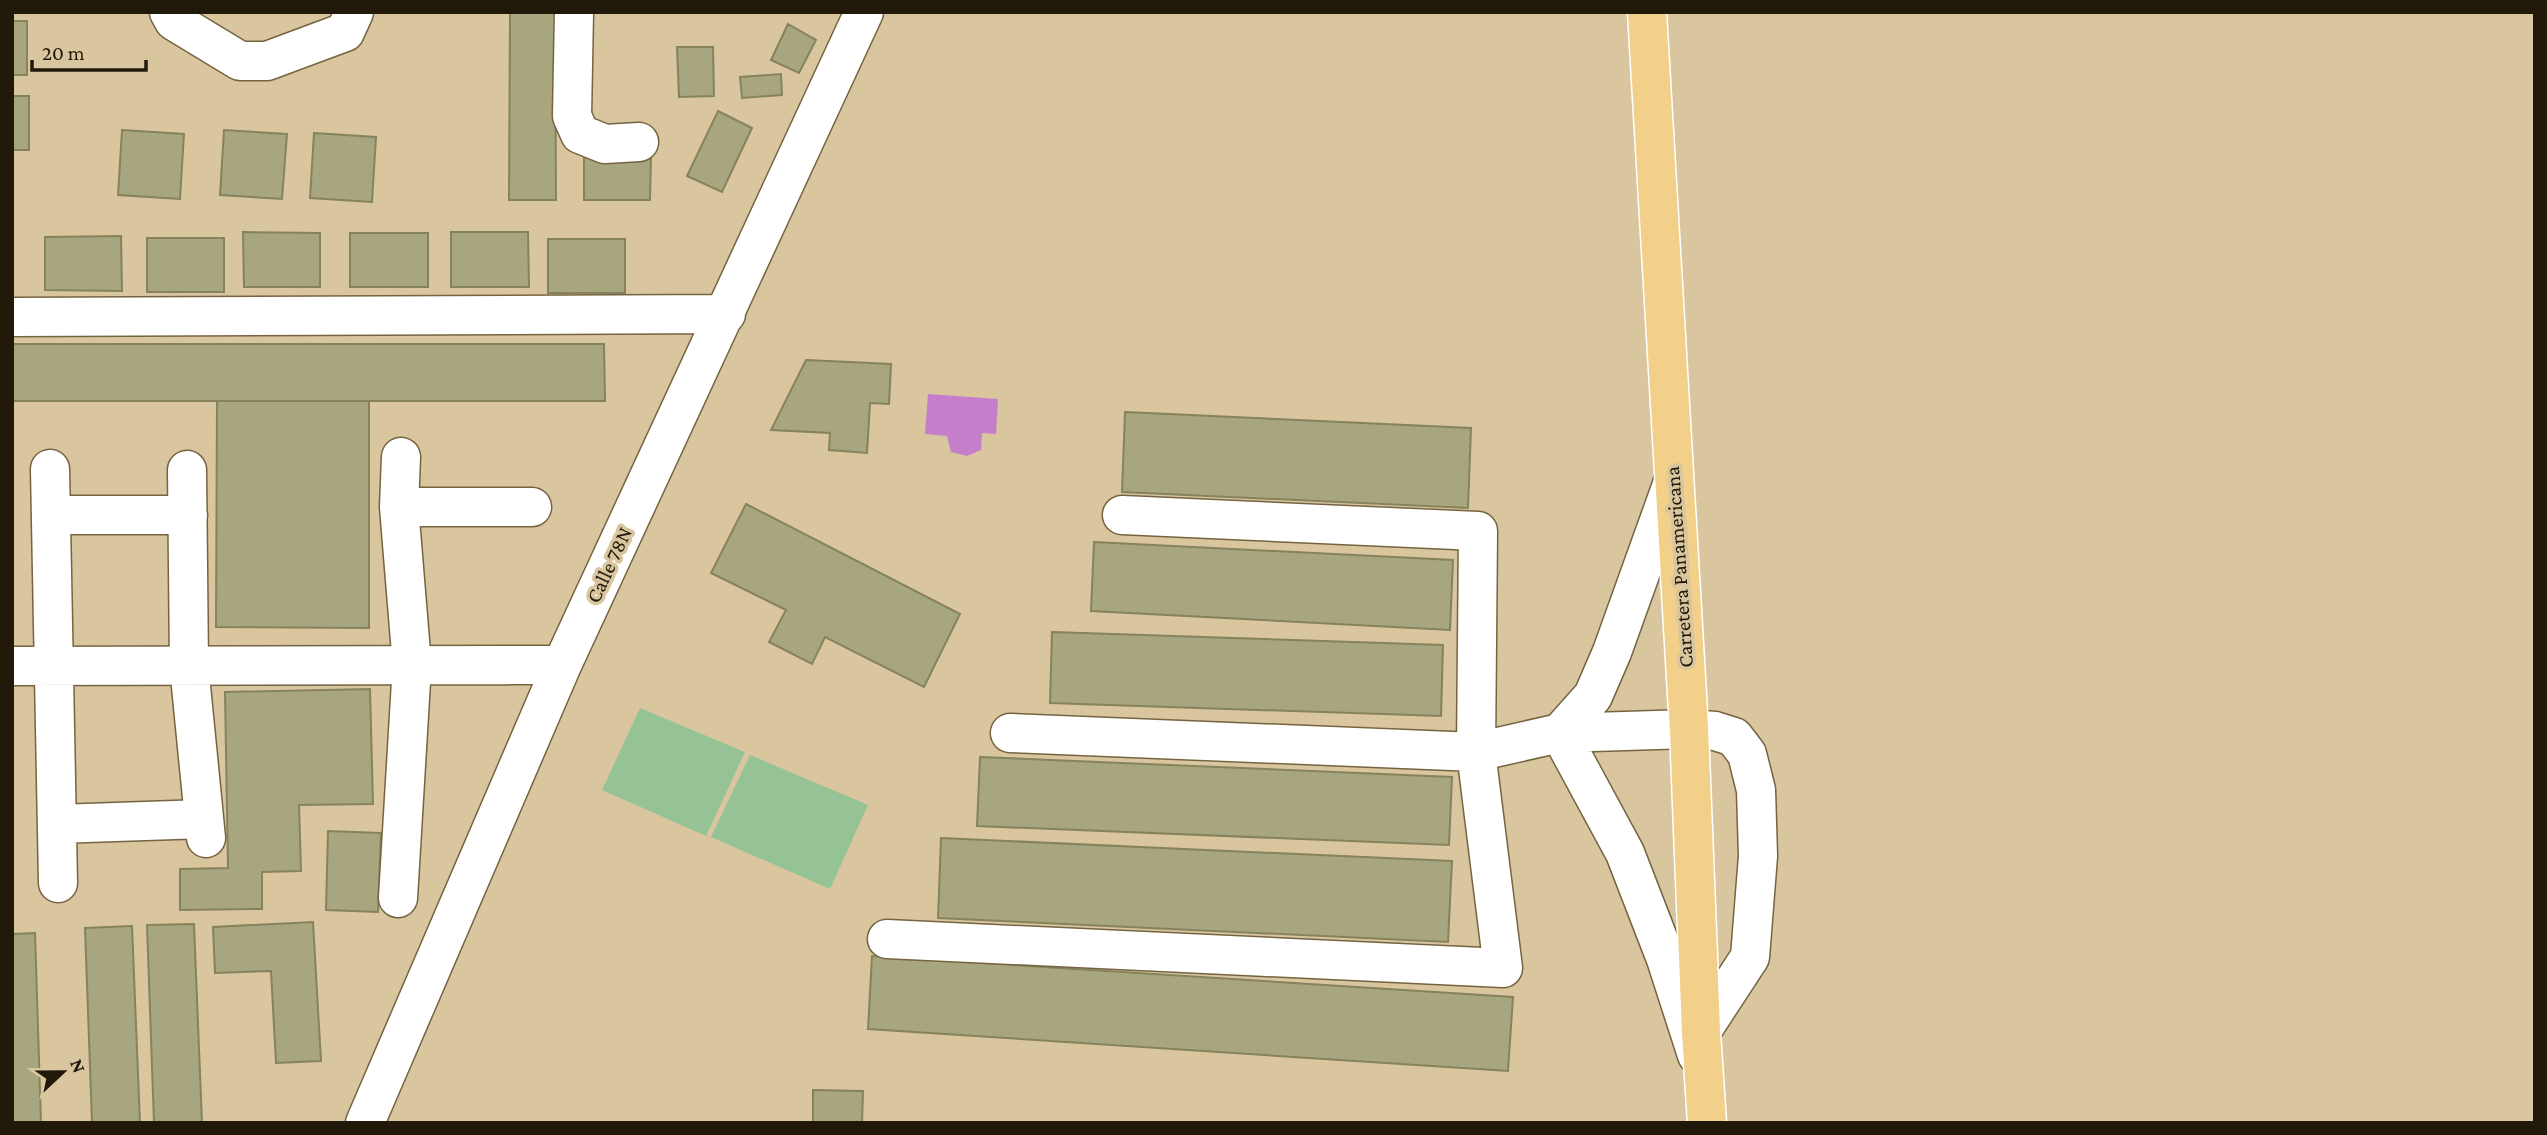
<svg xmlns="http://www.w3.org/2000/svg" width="2547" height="1135" font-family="'Crimson Pro',serif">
	<rect width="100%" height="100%" fill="#d9c69f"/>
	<!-- green -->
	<path fill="#96c396" d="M640,708L745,752L706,836L602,790Z
		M750,755L868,805L830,889L711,837Z"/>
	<!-- water -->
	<path fill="#c57fca" d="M928,394L998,399L996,434L982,433L981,450L967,456L951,452L947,436L925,434Z"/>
	<!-- building -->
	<path fill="#a8a67e" stroke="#86835c" stroke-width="2" d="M510,12H555L556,200H509Z
		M12,21H27V75H12Z
		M788,24L816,40L799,73L771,60Z
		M677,47H713L714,96L679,97Z
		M781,74L782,95L742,98L740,77Z
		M12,96H29V150H12Z
		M718,111L752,128L722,192L687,176Z
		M122,130L184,134L180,199L118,195Z
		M224,130L287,134L282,199L220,195Z
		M314,133L376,137L372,202L310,198Z
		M584,157L651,158L650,200H584Z
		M243,232L320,233V287H244Z
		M451,232H528L529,287H451Z
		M350,233H428V287H350Z
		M121,236L122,291L45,290V237Z
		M147,238H224V292H147Z
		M548,239H625V293H548Z
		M12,344H604L605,401H12Z
		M806,360L891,364L889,404L870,403L867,453L829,450L830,433L771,430Z
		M217,401H369V628L216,627Z
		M1125,412L1471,428L1468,508L1122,492Z
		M746,504L960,614L924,687L825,637L812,664L769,642L786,610L711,573Z
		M1094,542L1453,560L1450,630L1091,611Z
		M1052,632L1443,645L1441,716L1050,703Z
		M370,689L373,804L299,805L301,871L262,872V909L180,910V869L228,868L225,692Z
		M980,757L1452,777L1449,845L977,826Z
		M328,831L381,833L378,912L326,910Z
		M941,838L1452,861L1448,942L938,918Z
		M313,922L321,1061L276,1063L271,971L215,973L213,927Z
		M194,924L202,1123H154L147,925Z
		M132,926L140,1123H92L85,928Z
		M35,933L41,1123H12V934Z
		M872,956L1513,997L1508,1071L868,1029Z
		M813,1090L863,1091L862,1123H813Z"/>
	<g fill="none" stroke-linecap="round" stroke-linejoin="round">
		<defs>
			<path id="minor" d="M169,12L174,21L240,61H267L345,32L354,12
				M574,12L572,116L580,134L605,144L639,142
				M12,317L726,314
				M50,469L58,883
				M187,470L189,666L206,838
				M399,507H532
				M51,515H188
				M12,666L562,665
				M1010,733L1476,752L1560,733L1689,729L1715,731L1734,737L1747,754L1756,790L1758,856L1750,957L1701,1032
				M1560,733L1625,853L1666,959L1697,1055
				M1560,733L1593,696L1612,652L1673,482
				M57,824L204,819
				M398,898L412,665L399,507L401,457
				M887,939L1503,968L1476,752L1478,531L1122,515
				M365,1123L562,665L864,12"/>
			<path id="highway" d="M1647,12L1689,729L1701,1032L1707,1123"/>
		</defs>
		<!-- minor casing -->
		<use href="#minor" stroke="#756440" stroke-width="41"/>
		<!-- highway casing -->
		<use href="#highway" stroke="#fff" stroke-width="41"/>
		<!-- minor -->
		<use href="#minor" stroke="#fff" stroke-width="38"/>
		<!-- highway -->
		<use href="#highway" stroke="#f2d089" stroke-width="38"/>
	</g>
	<g text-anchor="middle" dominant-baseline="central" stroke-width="7" stroke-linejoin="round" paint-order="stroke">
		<!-- street labels -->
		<g font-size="21" fill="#20190a" stroke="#d9c69f">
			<text transform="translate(609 565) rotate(-65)">Calle 78N</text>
			<text transform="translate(1679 567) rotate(-94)">Carretera Panamericana</text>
		</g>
	</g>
	<!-- border -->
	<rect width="2547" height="1135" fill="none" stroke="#20190a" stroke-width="28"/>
	<!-- north arrow -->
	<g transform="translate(63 1072) rotate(68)" stroke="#d9c69f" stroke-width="5" paint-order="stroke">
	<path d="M0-5L12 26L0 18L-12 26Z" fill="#20190a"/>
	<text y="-10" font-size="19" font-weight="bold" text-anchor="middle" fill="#20190a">N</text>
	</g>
	<!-- scale -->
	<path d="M32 60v10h114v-10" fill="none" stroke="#20190a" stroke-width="3.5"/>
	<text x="42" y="60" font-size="21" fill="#20190a" stroke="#d9c69f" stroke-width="5" paint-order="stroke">20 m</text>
</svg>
